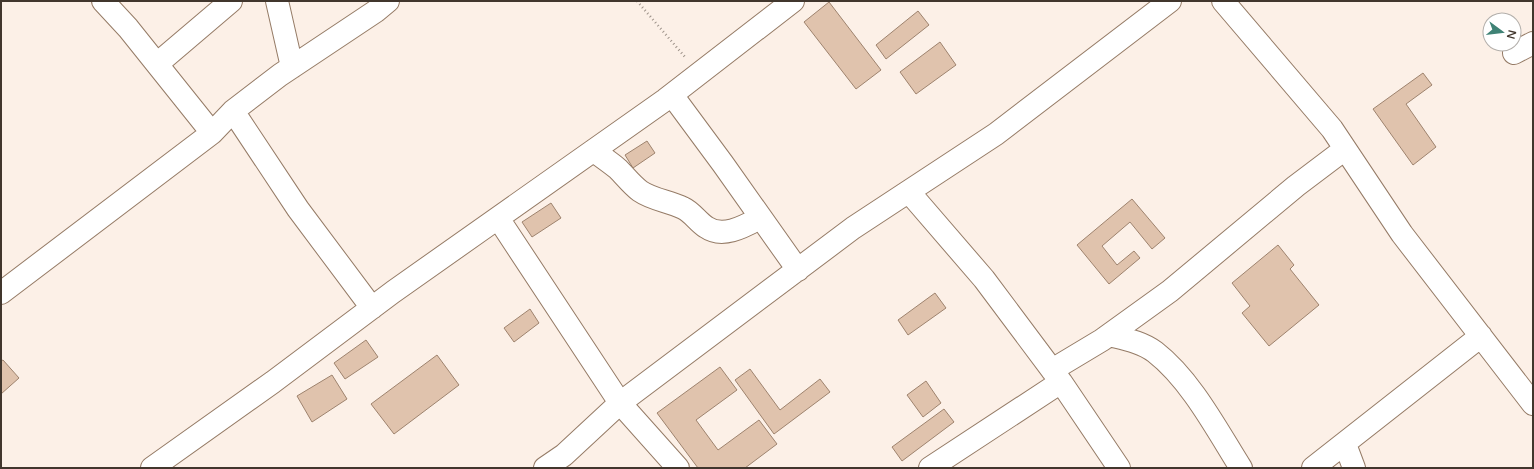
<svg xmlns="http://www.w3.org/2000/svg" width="1534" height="469" font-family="'Varela Round',sans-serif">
	<rect width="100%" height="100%" fill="#fcf0e7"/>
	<!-- building -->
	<path fill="#e0c3ad" stroke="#9e836e" d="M829,2L881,70L856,89L804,22Z
		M918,11L929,25L886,59L876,45Z
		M940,42L956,65L916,94L900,72Z
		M1423,73L1432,85L1406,104L1436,147L1413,165L1373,109Z
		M647,141L655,153L633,168L625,155Z
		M1132,199L1165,238L1152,249L1130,222L1102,246L1117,265L1134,251L1140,258L1109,284L1077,245Z
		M551,203L561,218L532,237L522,222Z
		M1278,245L1294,265L1290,269L1319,305L1269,346L1242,313L1250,306L1232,283Z
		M935,293L946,308L908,335L898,320Z
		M530,309L539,323L514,342L504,328Z
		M366,340L378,357L345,379L334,363Z
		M437,355L459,385L394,434L371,404Z
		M3,360L19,378L1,394V361Z
		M720,367L737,390L696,420L718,450L759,420L777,444L745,468H698L657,413Z
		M750,369L780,410L820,379L830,392L774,434L735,380Z
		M332,375L347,399L312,422L297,396Z
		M926,381L941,403L923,417L907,395Z
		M944,409L954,422L902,461L892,447Z"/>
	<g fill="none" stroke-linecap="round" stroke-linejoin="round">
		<defs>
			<path id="minor" d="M103,1L128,28L212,133
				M277,1L292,67
				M1223,1L1332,129L1402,234L1533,404
				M1514,53L1533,43
				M157,64L231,1
				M672,95L723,164L798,270
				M233,111L298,209L372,308
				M594,151C602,157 611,163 618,169C625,176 632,185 640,191C653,200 669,201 683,208C692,212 698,222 706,227C723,239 745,226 760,218
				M909,192L984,279L1061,382L1119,468
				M498,218L620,403L678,468
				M1,293L212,133L233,111L280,75L376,11L388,1
				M1109,335C1125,339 1142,342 1155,352C1191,380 1217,430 1241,468
				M1052,370L1102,340L1170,291L1296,186L1345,149
				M1345,444L1354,468
				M152,468L273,382L393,292L665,100L793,1
				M545,468L564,455L620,403L853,228L996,134L1170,1
				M930,468L1061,382
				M1313,468L1481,336"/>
		</defs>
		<!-- minor casing -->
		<use href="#minor" stroke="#957b66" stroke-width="24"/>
		<!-- path -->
		<path stroke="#9d9289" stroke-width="2.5" stroke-dasharray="1 3" stroke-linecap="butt" d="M637,1L685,57"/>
		<!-- minor -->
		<use href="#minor" stroke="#fff" stroke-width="22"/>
	</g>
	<!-- border -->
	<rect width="1534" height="469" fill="none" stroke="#41362d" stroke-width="4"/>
	<!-- north arrow -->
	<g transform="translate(1502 32) rotate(105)"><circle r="19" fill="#ffffff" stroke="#b3afab"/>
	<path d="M0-3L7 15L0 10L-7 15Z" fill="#3f8275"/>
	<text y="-6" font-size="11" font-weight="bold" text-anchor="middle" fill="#41362d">N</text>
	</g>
</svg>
